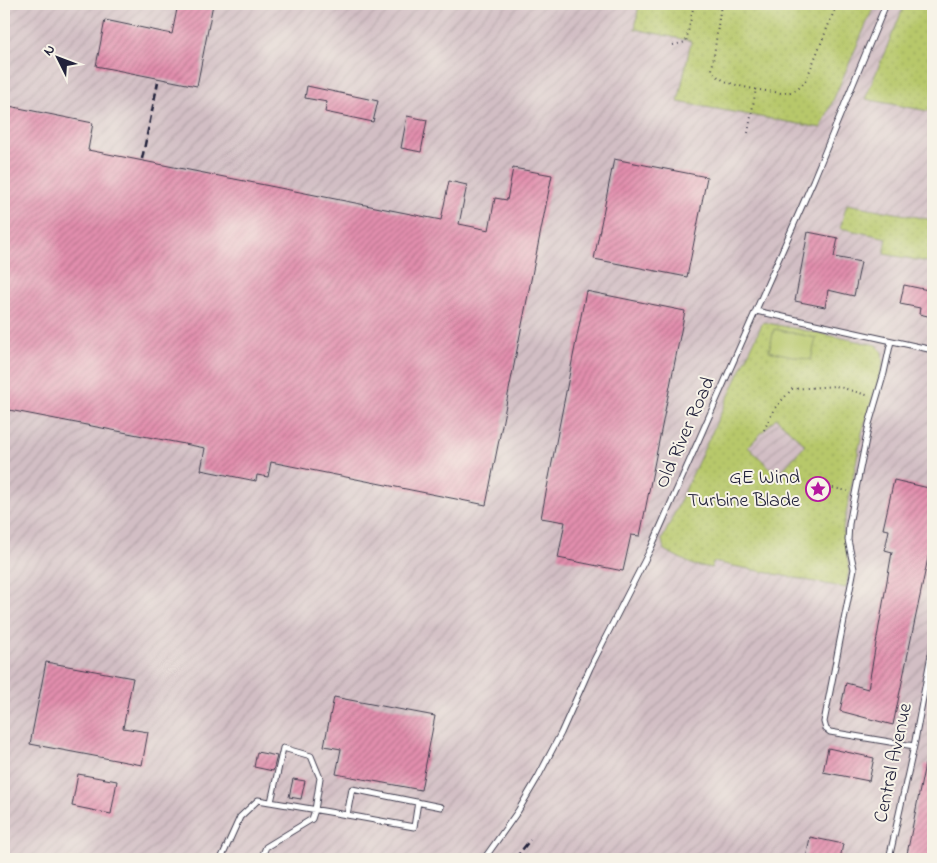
<svg xmlns="http://www.w3.org/2000/svg" width="937" height="863" font-family="'Indie Flower',sans-serif">
	<defs>
		<pattern id="industrial-furrows" width="10" height="10" patternUnits="userSpaceOnUse" patternTransform="scale(1.25)"><rect width="10" height="10" fill="#d2bec4"/><path d="M-1 1l2-2M0 10L10 0M9 11l2-2" fill="none" stroke="#b4a3a9"/></pattern>
		<pattern id="grass-dots" width="8" height="8" patternUnits="userSpaceOnUse" patternTransform="scale(1.25)"><rect width="8" height="8" fill="#b7c86b"/><path d="M2 2h.1M6 6h.1" fill="none" stroke="#9dac5e" stroke-width="1.8" stroke-linecap="round"/></pattern>
		<pattern id="building-hatch" width="6" height="6" patternUnits="userSpaceOnUse" patternTransform="scale(1.25)"><rect width="6" height="6" fill="#e28ead"/><path d="M-1 1l2-2M0 6l6-6M5 7l2-2" fill="none" stroke="#b7748e"/></pattern>
	</defs>
	<rect width="100%" height="100%" fill="#f7f3e8"/>
	<filter id="ink" filterUnits="userSpaceOnUse"><feTurbulence type="fractalNoise" baseFrequency=".02" numOctaves="2"/><feDisplacementMap in="SourceGraphic" scale="10" xChannelSelector="R" yChannelSelector="G"/><feConvolveMatrix kernelMatrix="1 2 1 2 8 2 1 2 1" color-interpolation-filters="sRGB"/></filter>
	<filter id="wash" filterUnits="userSpaceOnUse"><feTurbulence type="fractalNoise" baseFrequency=".0096" numOctaves="4" result="noise"/><feDisplacementMap in="SourceGraphic" scale="20" xChannelSelector="R" yChannelSelector="G"/><feGaussianBlur stdDeviation="1.12" result="paint"/><feColorMatrix in="noise" values="0 0 0 0 0 0 0 0 0 0 0 0 0 0 0 0 0 1.4 0 .05"/><feComposite in="paint" operator="in"/></filter>
	<g filter="url(#wash)">
		<rect width="100%" height="100%" fill="#f2debf"/>
		<!-- industrial -->
		<path fill="url(#industrial-furrows)" d="M4,4H933V859H4Z"/>
		<!-- grass -->
		<path fill="url(#grass-dots)" stroke="#6c7553" fill-rule="evenodd" d="M639,4H875L821,128L678,102L691,41L635,29Z
			M905,4H933V112L865,99Z
			M847,204L933,220V263L884,254L887,238L840,228Z
			M763,322L877,345L882,352L883,364L862,433L843,529L849,569L846,588L713,562L712,568L693,565L664,550L662,540ZM776,418L805,445L778,475L748,447Z"/>
		<!-- pitch -->
		<path fill="#b7c86b" stroke="#6c7553" d="M774,329L816,338L811,360L769,351Z"/>
		<g id="blocks">
			<!-- building -->
			<path fill="url(#building-hatch)" d="M178,4H213L197,86L96,66L105,20L172,34Z
				M307,86L378,101L373,122L325,112L327,102L305,98Z
				M4,105L93,123L88,150L441,220L449,181L467,185L459,224L489,230L495,198L507,200L513,168L552,175L486,505L271,462L268,477L257,475L256,481L201,470L205,448L4,409Z
				M407,116L427,120L421,152L401,148Z
				M614,159L707,177L687,277L594,259Z
				M808,232L838,238L834,257L861,262L854,296L828,290L825,307L795,301Z
				M904,285L933,291L932,317L919,314L920,308L900,304Z
				M586,291L685,311L640,536L631,535L623,571L558,558L565,522L541,518Z
				M894,480L933,489V534L893,725L840,711L846,683L868,689L892,552L885,550L889,530L883,529Z
				M46,662L133,678L123,728L148,732L142,765L30,744Z
				M334,697L435,716L421,790L336,774L341,749L324,746Z
				M828,748L874,758L869,781L823,772Z
				M257,752L277,756L273,771L254,767Z
				M925,764L933,766V859H906Z
				M78,774L117,781L111,814L72,806Z
				M293,779L305,781L301,799L289,797Z
				M810,837L843,844L840,859H806Z"/>
		</g>
	</g>
	<g filter="url(#ink)">
		<use href="#blocks" fill-opacity="0" stroke="#413e4f" stroke-width="1"/>
		<g fill="none" stroke-linecap="round" stroke-linejoin="round">
			<defs>
				<path id="lane" d="M756,311L933,350
					M891,341L884,373L869,424L849,524L848,540L854,569L824,722L826,729L830,732L914,746
					M418,802L414,827L347,815L352,789L441,807
					M221,859L240,817L258,800L347,815
					M261,859L266,847L312,819L315,810L320,778L311,756L283,748L271,802
					M484,859L518,811L538,777L561,733L590,668L651,548L813,181L886,4
					M889,859L914,746L933,644"/>
			</defs>
			<!-- lane casing -->
			<use href="#lane" stroke="#413e4f" stroke-width="7"/>
			<!-- path -->
			<path stroke="#413e4f" stroke-width="2" stroke-dasharray="1 4" stroke-linecap="butt" d="M721,4L712,70C721,87 762,90 781,93C793,93 799,90 806,80L837,4
				M673,45L686,42L694,4
				M748,133L756,89
				M764,430L774,409L792,389L836,386L870,396
				M823,486L848,491"/>
			<!-- lane -->
			<use href="#lane" stroke="#fff" stroke-width="5"/>
			<!-- rail -->
			<path stroke="#22223b" stroke-width="2.5" stroke-dasharray="8 4" stroke-linecap="butt" d="M142,159L158,82
				M515,859L530,840"/>
		</g>
	</g>
	<!-- icons -->
	<defs>
		<symbol id="sight-ring" viewBox="-11 -11 22 22"><circle r="9.5" fill="#f7f3e8" stroke="#b5179e" stroke-width="1.5"/><path d="M0-6L1.8-2.2L6-1.7L2.9 1.2L3.7 5.4L0 3.3L-3.7 5.4L-2.9 1.2L-6-1.7L-1.8-2.2Z" fill="#b5179e"/></symbol>
	</defs>
	<g fill-rule="evenodd">
		<use href="#sight-ring" x="804" y="475" width="28" height="28"/>
	</g>
	<g text-anchor="middle" dominant-baseline="central" stroke-width="4" stroke-linejoin="round" paint-order="stroke">
		<!-- street labels -->
		<g font-size="20" fill="#22223b" stroke="#f7f3e8">
			<text transform="translate(686 433) rotate(-66)">Old River Road</text>
			<text transform="translate(894 763) rotate(-78)">Central Avenue</text>
		</g>
		<!-- poi labels -->
		<g font-size="20" fill="#22223b" stroke="#f7f3e8" text-anchor="end">
			<text x="800" y="478">GE Wind<tspan x="800" dy="23">Turbine Blade</tspan></text>
		</g>
	</g>
	<!-- margin -->
	<rect width="937" height="863" fill="none" stroke="#f7f3e8" stroke-width="20"/>
	<!-- north arrow -->
	<g transform="translate(58 58) rotate(312)" stroke="#f7f3e8" stroke-width="4" paint-order="stroke">
	<path d="M0-4L9 19L0 12L-9 19Z" fill="#22223b"/>
	<text y="-8" font-size="14" font-weight="bold" text-anchor="middle" fill="#22223b">N</text>
	</g>
</svg>
